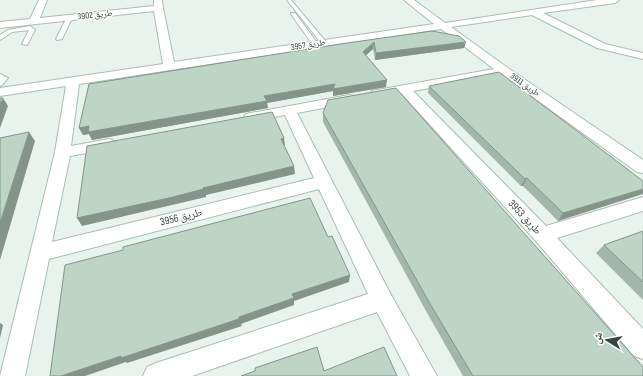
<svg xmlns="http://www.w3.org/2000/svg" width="643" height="376" font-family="'Sofia Sans Condensed','Noto Naskh Arabic',sans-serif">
	<rect width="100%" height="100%" fill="#e8f3ed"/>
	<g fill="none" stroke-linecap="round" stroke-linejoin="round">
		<defs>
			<path id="service" d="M287,0H291L326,42V44H322Z
				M291,13H295L318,44L317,45H313L291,14Z
				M67,17L72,18L62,39L57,40L56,39Z
				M30,26L35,30L27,45L22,44L29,30L12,32L0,40V35L8,30Z
				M0,74L8,78L2,85L0,86Z"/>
			<path id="minor" d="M39,0H47L40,18L154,6V0H162L163,8L174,62L434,24L404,0H414L445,23L597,0H619L615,3L543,13L605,44L643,53V59L597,48L532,15L451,27L508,68L643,160V173L637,172L502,75L413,91L546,226L643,197V211L557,238L643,329V359L634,356L535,240L401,93L377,98L372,97L371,94L372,91L377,90L494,69L441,29L79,84L71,146L109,139L114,141L117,144L114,147L109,149L70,156L52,242L314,178L285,115L251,121L246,120L244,117L246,114L251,113L349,95L354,96L356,99L354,102L297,113L390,293L437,376H410L377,312L192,376H143L147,367L156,363L368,294L319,189L49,259L25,376H0L55,152L66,86L0,96V88L163,64L154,11L0,28V22L30,19Z"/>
		</defs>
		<!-- service casing -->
		<use href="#service" stroke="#abbeb3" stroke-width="2"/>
		<!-- minor casing -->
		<use href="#minor" stroke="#abbeb3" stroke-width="2"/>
		<!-- service -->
		<use href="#service" fill="#fff" fill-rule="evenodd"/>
		<!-- minor -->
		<use href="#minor" fill="#fff" fill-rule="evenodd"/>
	</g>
	<!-- wall -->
	<path fill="#a3b6ab" d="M432,31L464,48L375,60L373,49L366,55L386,87L333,96V91L267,103L268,108L92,140L89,134L83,135L79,128L89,84Z
		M429,86L643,181L558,221L523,186H521L428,93Z
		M323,113L523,232L643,376H463L426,311L323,122Z
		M643,231V300L596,253L604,245Z"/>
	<!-- shaded-wall -->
	<path fill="#84948b" d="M374,42L373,49L362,59L363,52Z
		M466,42L464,48L375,60L376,53Z
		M387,80L386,87L333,96V91L267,103L268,108L92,140L89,134L83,135L79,128L335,84Z
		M3,98L8,106L0,128V104Z
		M29,132L35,141L0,260V223Z
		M284,138L285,145L282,146L281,139Z
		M294,166L295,174L206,195V197L172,205L82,226L77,218Z
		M527,178L523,186H521L525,179Z
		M643,189V194L558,221L563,213Z
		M350,275L349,282L294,301V305L241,324L242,326L127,363L126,362L85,376H61L239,317L292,294Z
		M0,323L3,325L0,338Z"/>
	<!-- building -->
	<path fill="#bdd4c7" stroke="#84948b" d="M432,31L459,36L466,42L376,53L374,42L363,52L387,80L333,89L335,84L264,96L267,101L88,132L89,126L79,128L89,84L340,44Z
		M499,72L643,181V189L563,213L527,178L525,179L429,86Z
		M396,88L523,232L643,367V376H473L429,302L323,113L328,100Z
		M0,98H3L0,104Z
		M272,112L284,138L281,139L294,166L203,188L204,189L169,198L77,218L87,146Z
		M29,132L0,223V138Z
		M310,198L328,237L332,236L350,275L292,294L294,298L239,317V319L121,358V356L61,376H50L65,265L123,250V247Z
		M643,231V282L604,245Z
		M317,347L324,371L384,347L397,376H241L255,371V368Z"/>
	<g text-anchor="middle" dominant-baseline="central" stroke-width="3" stroke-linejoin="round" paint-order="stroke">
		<!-- far-street labels -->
		<g font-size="9" fill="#37463d" stroke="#fff">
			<text transform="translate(95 15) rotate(-6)">طريق 3902</text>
			<text transform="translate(308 45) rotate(-9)">طريق 3957</text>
			<text transform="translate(525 85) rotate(35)">طريق 3911</text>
		</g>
		<!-- street labels -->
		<g font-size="11" fill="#37463d" stroke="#fff">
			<text transform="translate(181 217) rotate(-14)">طريق 3956</text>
			<text transform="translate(525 217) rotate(47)">طريق 3953</text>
		</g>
	</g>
	<!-- north arrow -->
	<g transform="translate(607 340) rotate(281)" stroke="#ffffff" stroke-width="3" paint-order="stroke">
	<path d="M0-3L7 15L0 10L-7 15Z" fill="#37463d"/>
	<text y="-6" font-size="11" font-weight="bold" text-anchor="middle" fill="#37463d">ش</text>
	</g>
</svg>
